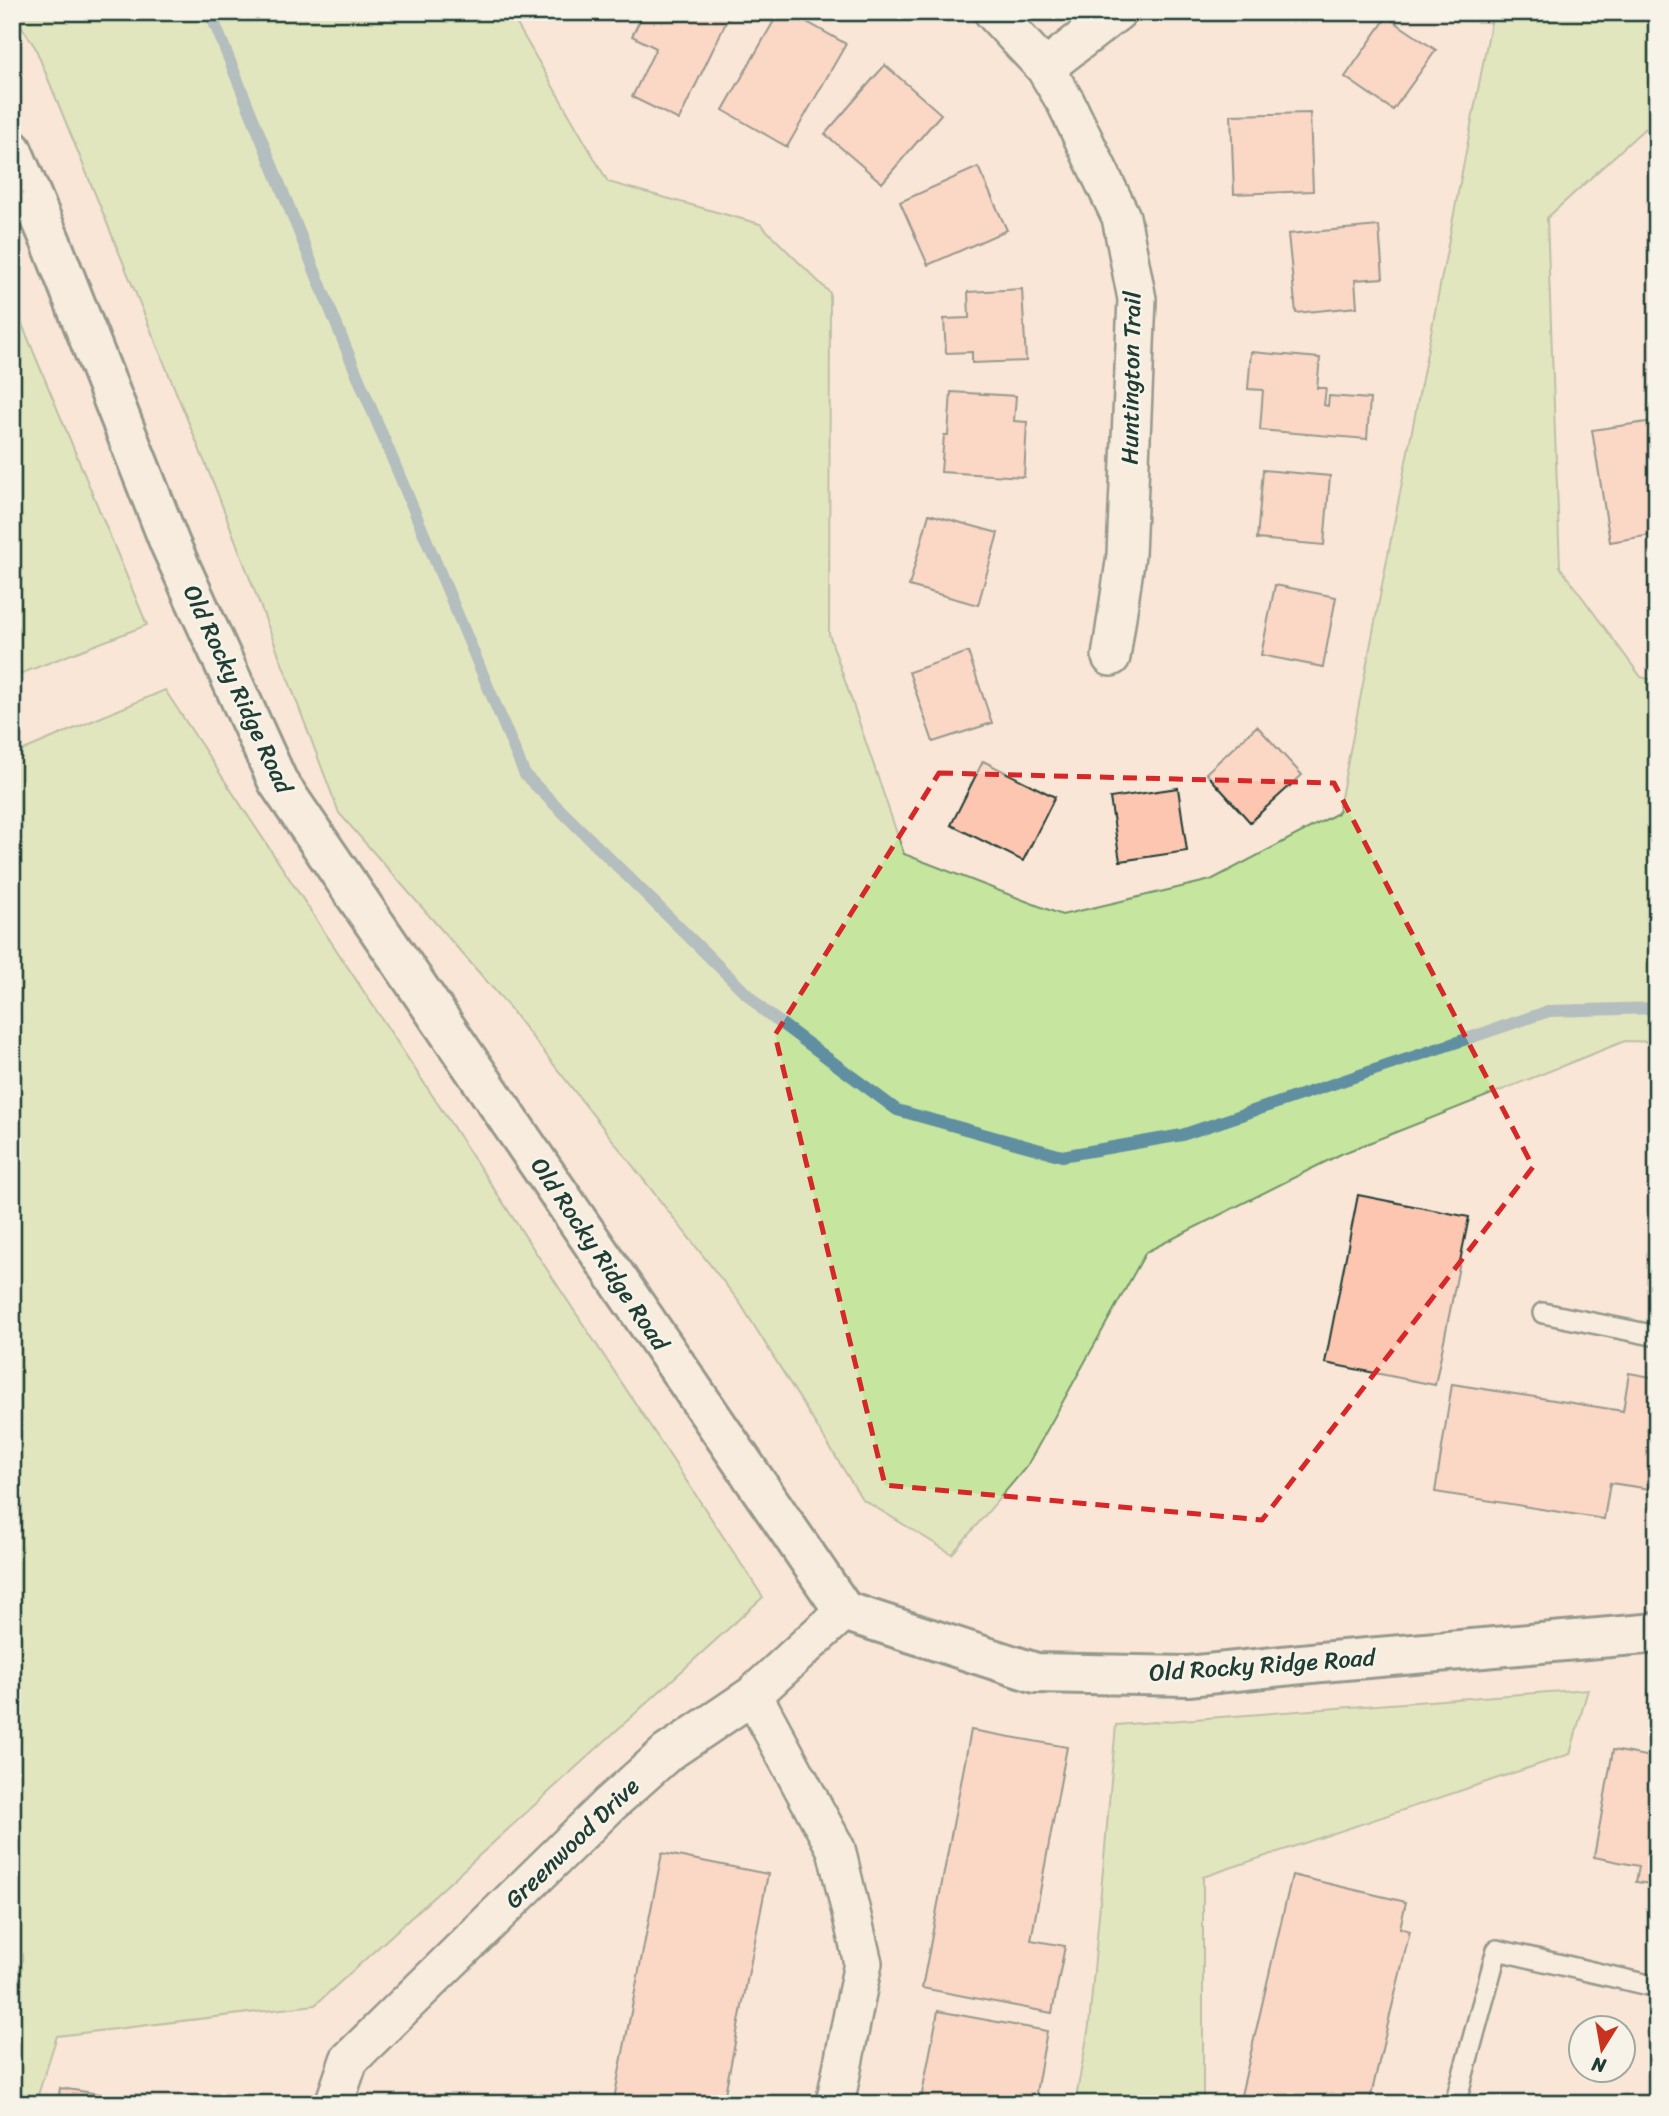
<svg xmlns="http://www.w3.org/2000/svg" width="1669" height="2116" font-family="Sriracha,sans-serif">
	<rect width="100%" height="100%" fill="#f9e6d7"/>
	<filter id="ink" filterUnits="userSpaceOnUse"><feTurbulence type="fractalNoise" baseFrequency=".0143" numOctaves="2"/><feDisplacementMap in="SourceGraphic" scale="14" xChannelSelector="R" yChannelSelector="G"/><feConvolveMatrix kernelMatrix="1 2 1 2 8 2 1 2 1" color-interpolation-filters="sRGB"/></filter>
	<g filter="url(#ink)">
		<!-- green -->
		<path fill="#c6e69f" stroke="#72926a" stroke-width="2" d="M12,12H510L608,182L760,224L830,293L829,634L904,854L1062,915L1211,880L1338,813L1493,12H1657V128L1644,129L1547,218L1560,567L1641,677L1657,681V1042L1625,1041L1341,1154L1146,1252L1027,1466L952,1554L862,1499L740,1303L504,1001L339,813L217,492L35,47Z
			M12,300L147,625L12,677Z
			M165,690L763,1597L315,2005L57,2036L35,2104H12V755Z
			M1588,1689L1570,1754L1203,1877V2104H1075L1089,2026L1116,1725Z"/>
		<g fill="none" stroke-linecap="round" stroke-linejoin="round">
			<!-- stream -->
			<path stroke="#5f8fa1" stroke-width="12" d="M210,12L348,353L525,775L763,1010L897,1110L1062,1156L1182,1135L1549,1011L1657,1008"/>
		</g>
		<!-- building -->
		<path fill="#fdc6b0" stroke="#1f3d34" stroke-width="2" d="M644,12H731L679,120L632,97L656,48L632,36Z
			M779,12H789L846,44L787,147L723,110Z
			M1387,17L1436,50L1393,110L1345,77Z
			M885,65L941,114L882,183L825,134Z
			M1310,113L1313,191L1234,194L1231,115Z
			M978,167L1007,230L928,265L900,202Z
			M1379,226L1383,278L1355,280L1357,307L1296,313L1288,234Z
			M1022,289L1026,361L972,363V352L946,353L944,319L969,318L968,292Z
			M1251,352L1320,358L1317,388H1326L1324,405L1328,406L1329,396L1370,399L1367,439L1260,430L1263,390L1248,389Z
			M951,392L1016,396L1014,421L1027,422L1024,477L941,472L944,435H948Z
			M1654,421L1657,438V534L1610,542L1592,430Z
			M1263,470L1330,476L1324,545L1257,539Z
			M929,514L998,533L978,605L909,586Z
			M1275,585L1336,597L1323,667L1261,655Z
			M968,652L992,723L933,742L909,672Z
			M1257,726L1302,775L1250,822L1206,773Z
			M983,761L1055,797L1023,861L951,825Z
			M1178,788L1187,851L1120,861L1110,798Z
			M1358,1195L1469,1217L1435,1385L1325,1363Z
			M1629,1373L1657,1378V1490L1610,1483L1604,1519L1435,1492L1452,1384L1623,1411Z
			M971,1730L1067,1747L1031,1940L1065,1946L1052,2013L922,1988Z
			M1613,1750L1657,1758V1885L1636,1882L1639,1866L1594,1857Z
			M662,1853L768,1874L723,2104H613Z
			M1292,1875L1406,1902L1400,1928L1410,1931L1369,2104H1239Z
			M938,2011L1047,2031L1034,2104H920Z
			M60,2088L167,2104H58Z"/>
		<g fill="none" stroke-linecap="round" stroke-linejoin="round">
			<defs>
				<path id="lane" d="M1543,1313L1657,1336
					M1455,2104L1497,1950L1657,1987"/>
				<path id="street" d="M993,12L1045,68L1066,103L1121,217L1137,299L1126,555L1111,657
					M1045,68L1117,12
					M753,1695L836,1849L863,1963L835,2104
					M334,2104L349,2060L610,1804L667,1753L753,1695L844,1611"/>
				<path id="secondary" d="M12,150L51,242L170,544L278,782L844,1611L1036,1673L1188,1676L1321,1662L1657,1633"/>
			</defs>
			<!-- lane casing -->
			<use href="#lane" stroke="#1f3d34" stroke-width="24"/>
			<!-- street casing -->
			<use href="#street" stroke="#1f3d34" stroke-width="42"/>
			<!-- secondary casing -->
			<use href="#secondary" stroke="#1f3d34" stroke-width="44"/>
			<!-- lane -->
			<use href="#lane" stroke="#f7f3e8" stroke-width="19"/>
			<!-- street -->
			<use href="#street" stroke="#f7f3e8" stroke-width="37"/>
			<!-- secondary -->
			<use href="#secondary" stroke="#f7f3e8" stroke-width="38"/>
		</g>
	</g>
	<!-- marked area -->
	<path d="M0 0H1669V2116H0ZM939,773L1334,783L1533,1167L1262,1520L885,1485L775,1035Z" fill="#f9e6d7" fill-opacity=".55" fill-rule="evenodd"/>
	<path fill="none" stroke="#d62828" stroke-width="5" stroke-dasharray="14 9" stroke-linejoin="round" d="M939,773L1334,783L1533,1167L1262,1520L885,1485L775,1035Z"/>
	<g text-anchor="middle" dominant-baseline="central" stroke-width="5" stroke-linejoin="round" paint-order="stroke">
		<!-- street labels -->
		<g font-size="24" fill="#1f3d34" stroke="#f7f3e8">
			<text transform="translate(1131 378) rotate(-89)">Huntington Trail</text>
			<text transform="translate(238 689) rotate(65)">Old Rocky Ridge Road</text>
			<text transform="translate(600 1254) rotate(56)">Old Rocky Ridge Road</text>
			<text transform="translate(1262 1665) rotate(-4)">Old Rocky Ridge Road</text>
			<text transform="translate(572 1843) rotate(-44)">Greenwood Drive</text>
		</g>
	</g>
	<!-- margin -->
	<rect width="1669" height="2116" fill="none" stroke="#f7f3e8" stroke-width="42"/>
	<rect x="21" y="21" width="1627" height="2074" fill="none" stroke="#1f3d34" stroke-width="2.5" filter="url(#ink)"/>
	<!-- north arrow -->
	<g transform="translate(1602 2049) rotate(191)"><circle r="33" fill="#f7f3e8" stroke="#a1aaa0" stroke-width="2"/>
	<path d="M0-5L12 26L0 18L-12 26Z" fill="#c8321e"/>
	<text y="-10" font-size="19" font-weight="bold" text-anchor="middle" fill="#1f3d34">N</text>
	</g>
</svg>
